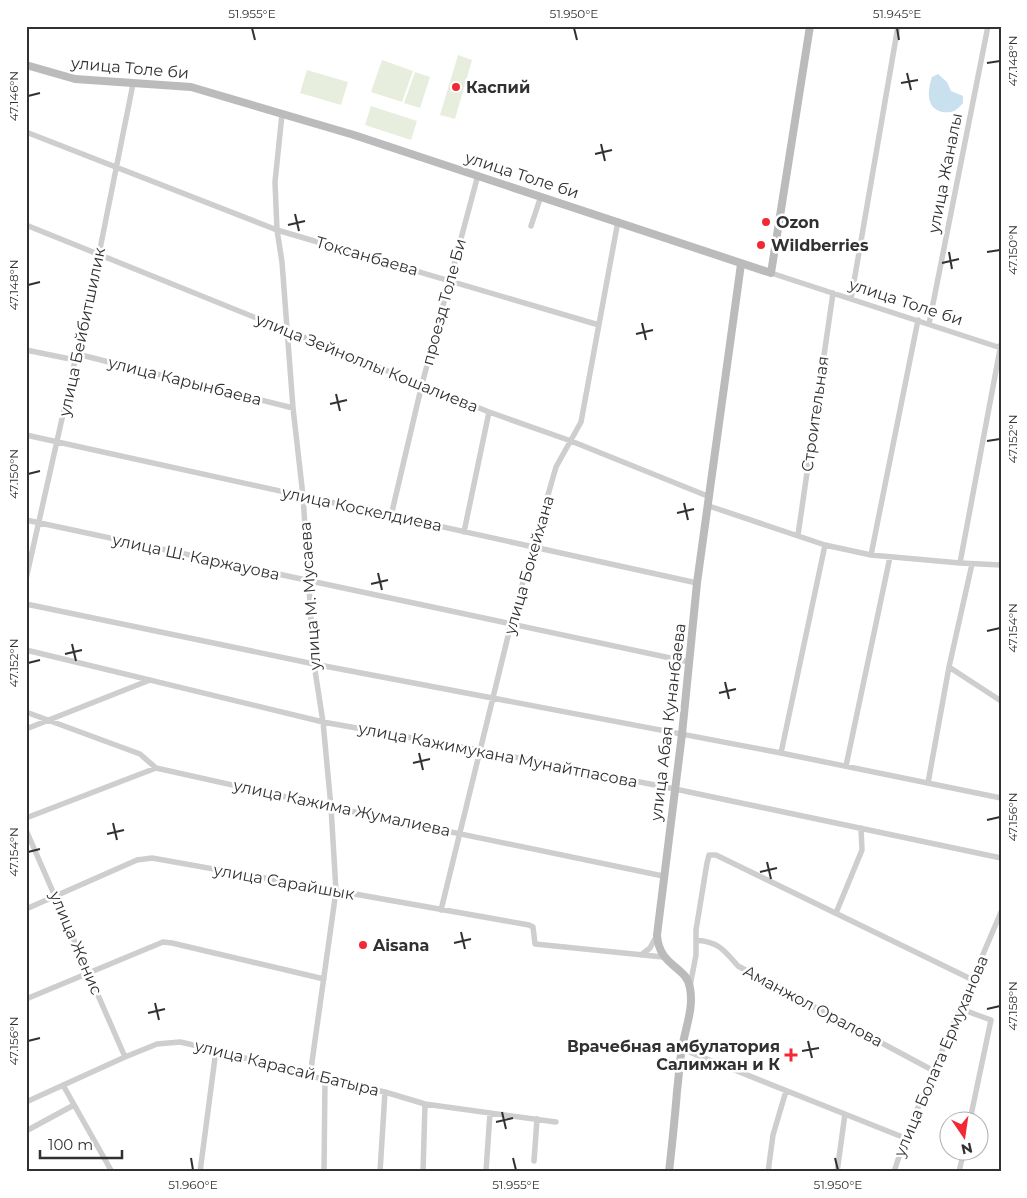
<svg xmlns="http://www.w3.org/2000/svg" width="1027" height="1198" font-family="Montserrat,sans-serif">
	<rect width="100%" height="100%" fill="#fff"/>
	<!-- green -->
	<path fill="#e7eede" d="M458,55L472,60L455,119L440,115Z
		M382,60L413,71L402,102L371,92Z
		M307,70L348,82L341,105L300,93Z
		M415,72L430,77L420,108L404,103Z
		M371,106L417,121L411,140L365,125Z"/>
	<!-- water -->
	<path fill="#c9e0ef" d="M938,74L947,82L951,91L963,96V103C961,105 957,110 954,111C950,113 945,112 942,112C925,108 928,89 932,77Z"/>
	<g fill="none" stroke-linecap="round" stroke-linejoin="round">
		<!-- street -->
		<path stroke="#cecece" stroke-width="5.5" d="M282,114L275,182L277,230L282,262L293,408L303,496L314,664L323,722L331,807L336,891L310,1076
			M26,132L277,230L599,325
			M26,225L489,412L571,441L710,497
			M531,226L541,196
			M771,273L1001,348
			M851,299L898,26
			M929,324L988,26
			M26,350L75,360
			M77,354L293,408
			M26,435L697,583
			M709,506L825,545L871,555L960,563L1001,565
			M391,516L422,384L478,175
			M26,520L689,662
			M464,532L489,412
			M798,535L833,293
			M871,555L918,320
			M960,563L1001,344
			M26,579L99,254L133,84
			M26,604L314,664L781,753L1001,798
			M26,650L323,722L479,750L675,789L1001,858
			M949,667L1001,701
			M26,712L140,754L156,768
			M26,729L150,680
			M781,753L825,545
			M846,766L890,557
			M928,783L949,667L972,564
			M26,818L156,768L331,807L663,876
			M26,830L125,1057
			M26,909L137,860L152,858L529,925L533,927L535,944L663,957
			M441,910L511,624L556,467L581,422L618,221
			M836,913L862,850L861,828
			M696,940C719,942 724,950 738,966L934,1071
			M641,955L650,948L657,935
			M690,986L696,955V930L707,863L709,855H716L973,980
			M26,999L163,942L172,943L324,979
			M961,1009L991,1020L970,1120
			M682,1049L905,1138
			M63,1085L112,1172
			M26,1102L125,1057L157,1044L180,1042L216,1050L310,1076L385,1092L425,1104L556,1122
			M26,1131L74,1105
			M534,1161L537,1119
			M486,1171L490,1113
			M200,1172L216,1050
			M324,1172L325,1079
			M380,1172L385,1092
			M423,1172L425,1104
			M768,1172L773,1135L786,1091
			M837,1172L845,1114
			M894,1172L905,1138L1001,912
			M959,1172L964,1150"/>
		<!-- secondary -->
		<path stroke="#bbb" stroke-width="8" d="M26,65L75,79L191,87L354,135L771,273L810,26
			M669,1172C672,1145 675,1118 677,1091C679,1077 679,1063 682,1049C685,1028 694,1009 690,988C687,966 659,967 657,935L682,734L697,583L741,264"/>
	</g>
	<!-- ticks -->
	<path fill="none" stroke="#313131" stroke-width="2" d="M252,28L255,40M574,28L577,40M897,28L899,40M987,63L1000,61M907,73L911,90M901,83L918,80M28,96L40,93M601,144L605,161M595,154L612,150M295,214L299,231M288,225L305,221M949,252L952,269M987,252L1000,250M942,263L959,259M28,285L40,282M642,323L646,340M636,334L653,330M336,394L340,411M330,404L347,400M987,441L1000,439M28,474L40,471M684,503L688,520M677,513L694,509M378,573L382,590M371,584L388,580M987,631L1000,628M72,644L76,661M65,654L82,650M28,663L40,660M725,682L729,699M719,693L736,689M419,753L423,770M413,763L430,759M987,820L1000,817M113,823L117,840M107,834L124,830M28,852L40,849M767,862L771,879M760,872L777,868M461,932L465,949M454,943L471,939M155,1003L159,1020M987,1009L1000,1006M148,1013L165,1009M28,1041L40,1038M808,1041L812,1058M802,1051L819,1048M502,1112L506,1129M496,1122L513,1118M191,1158L193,1170M513,1158L516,1170M835,1158L838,1170"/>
	<!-- markers -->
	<g fill="#f22935" stroke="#fff" stroke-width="2">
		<circle cx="456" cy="87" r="5"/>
		<circle cx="766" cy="222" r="5"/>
		<circle cx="761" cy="245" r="5"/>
		<circle cx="363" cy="945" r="5"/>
		<path d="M788.5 1047.5h5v5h5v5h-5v5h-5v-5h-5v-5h5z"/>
	</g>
	<g text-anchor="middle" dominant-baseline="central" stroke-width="5" stroke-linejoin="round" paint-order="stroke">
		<!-- street labels -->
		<g font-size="16" fill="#313131" stroke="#fff">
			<text transform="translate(130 68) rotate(5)">улица Толе би</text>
			<text transform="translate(945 173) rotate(-79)">улица Жаналы</text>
			<text transform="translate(522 175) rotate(18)">улица Толе би</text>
			<text transform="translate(367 256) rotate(16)">Токсанбаева</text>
			<text transform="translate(444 302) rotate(-75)">проезд Толе Би</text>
			<text transform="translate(906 302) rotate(18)">улица Толе би</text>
			<text transform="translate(82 332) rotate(-78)">улица Бейбитшилик</text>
			<text transform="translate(367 363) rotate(22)">улица Зейноллы Кошалиева</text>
			<text transform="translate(185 381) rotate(14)">улица Карынбаева</text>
			<text transform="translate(815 414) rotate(-82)">Строительная</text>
			<text transform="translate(362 509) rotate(12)">улица Коскелдиева</text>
			<text transform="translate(196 557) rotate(12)">улица Ш. Каржауова</text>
			<text transform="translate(529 565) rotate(-74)">улица Бокейхана</text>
			<text transform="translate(310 596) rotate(-94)">улица М. Мусаева</text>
			<text transform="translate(668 722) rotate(-83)">улица Абая Кунанбаева</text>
			<text transform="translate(498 755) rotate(11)">улица Кажимукана Мунайтпасова</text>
			<text transform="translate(342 808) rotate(12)">улица Кажима Жумалиева</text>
			<text transform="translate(284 882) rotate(10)">улица Сарайшык</text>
			<text transform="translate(76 943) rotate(67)">улица Женис</text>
			<text transform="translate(813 1006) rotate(28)">Аманжол Оралова</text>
			<text transform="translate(941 1056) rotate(-67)">улица Болата Ермуханова</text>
			<text transform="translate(287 1068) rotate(14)">улица Карасай Батыра</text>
		</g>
		<!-- poi labels -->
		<g font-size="16" font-weight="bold" fill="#313131" stroke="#fff" text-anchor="start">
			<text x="466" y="87">Каспий</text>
			<text x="776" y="222">Ozon</text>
			<text x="771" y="245">Wildberries</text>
			<text x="373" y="945">Aisana</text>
			<text x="780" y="1046" text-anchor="end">Врачебная амбулатория<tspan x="780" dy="18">Салимжан и К</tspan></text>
		</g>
	</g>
	<!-- border -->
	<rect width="1027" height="1198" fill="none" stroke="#ffffff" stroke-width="55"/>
	<!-- north arrow -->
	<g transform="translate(964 1136) rotate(167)"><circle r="24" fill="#ffffff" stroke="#adadad"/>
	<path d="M0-4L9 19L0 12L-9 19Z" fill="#f22935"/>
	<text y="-8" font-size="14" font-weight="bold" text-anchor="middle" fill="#313131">N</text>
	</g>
	<!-- scale -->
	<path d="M40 1150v8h82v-8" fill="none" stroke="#313131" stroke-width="2.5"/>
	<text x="48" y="1150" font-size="15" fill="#313131" stroke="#ffffff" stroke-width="4" paint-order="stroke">100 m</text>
	<rect x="28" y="28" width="972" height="1142" fill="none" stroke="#313131" stroke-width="2"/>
	<g font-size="12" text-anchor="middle" fill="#313131">
		<text x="252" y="18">51.955°E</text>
		<text x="574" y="18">51.950°E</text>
		<text x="897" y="18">51.945°E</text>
		<text transform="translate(1013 61) rotate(-90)" y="4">47.148°N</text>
		<text transform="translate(14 96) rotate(-90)" y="4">47.146°N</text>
		<text transform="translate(1013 250) rotate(-90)" y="4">47.150°N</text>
		<text transform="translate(14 285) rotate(-90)" y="4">47.148°N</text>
		<text transform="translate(1013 439) rotate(-90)" y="4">47.152°N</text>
		<text transform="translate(14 474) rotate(-90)" y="4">47.150°N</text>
		<text transform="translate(1013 628) rotate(-90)" y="4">47.154°N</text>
		<text transform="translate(14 663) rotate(-90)" y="4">47.152°N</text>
		<text transform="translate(1013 817) rotate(-90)" y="4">47.156°N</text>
		<text transform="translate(14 852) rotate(-90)" y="4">47.154°N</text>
		<text transform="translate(1013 1006) rotate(-90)" y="4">47.158°N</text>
		<text transform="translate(14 1041) rotate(-90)" y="4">47.156°N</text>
		<text x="193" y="1189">51.960°E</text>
		<text x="516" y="1189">51.955°E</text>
		<text x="838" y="1189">51.950°E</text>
	</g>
</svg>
